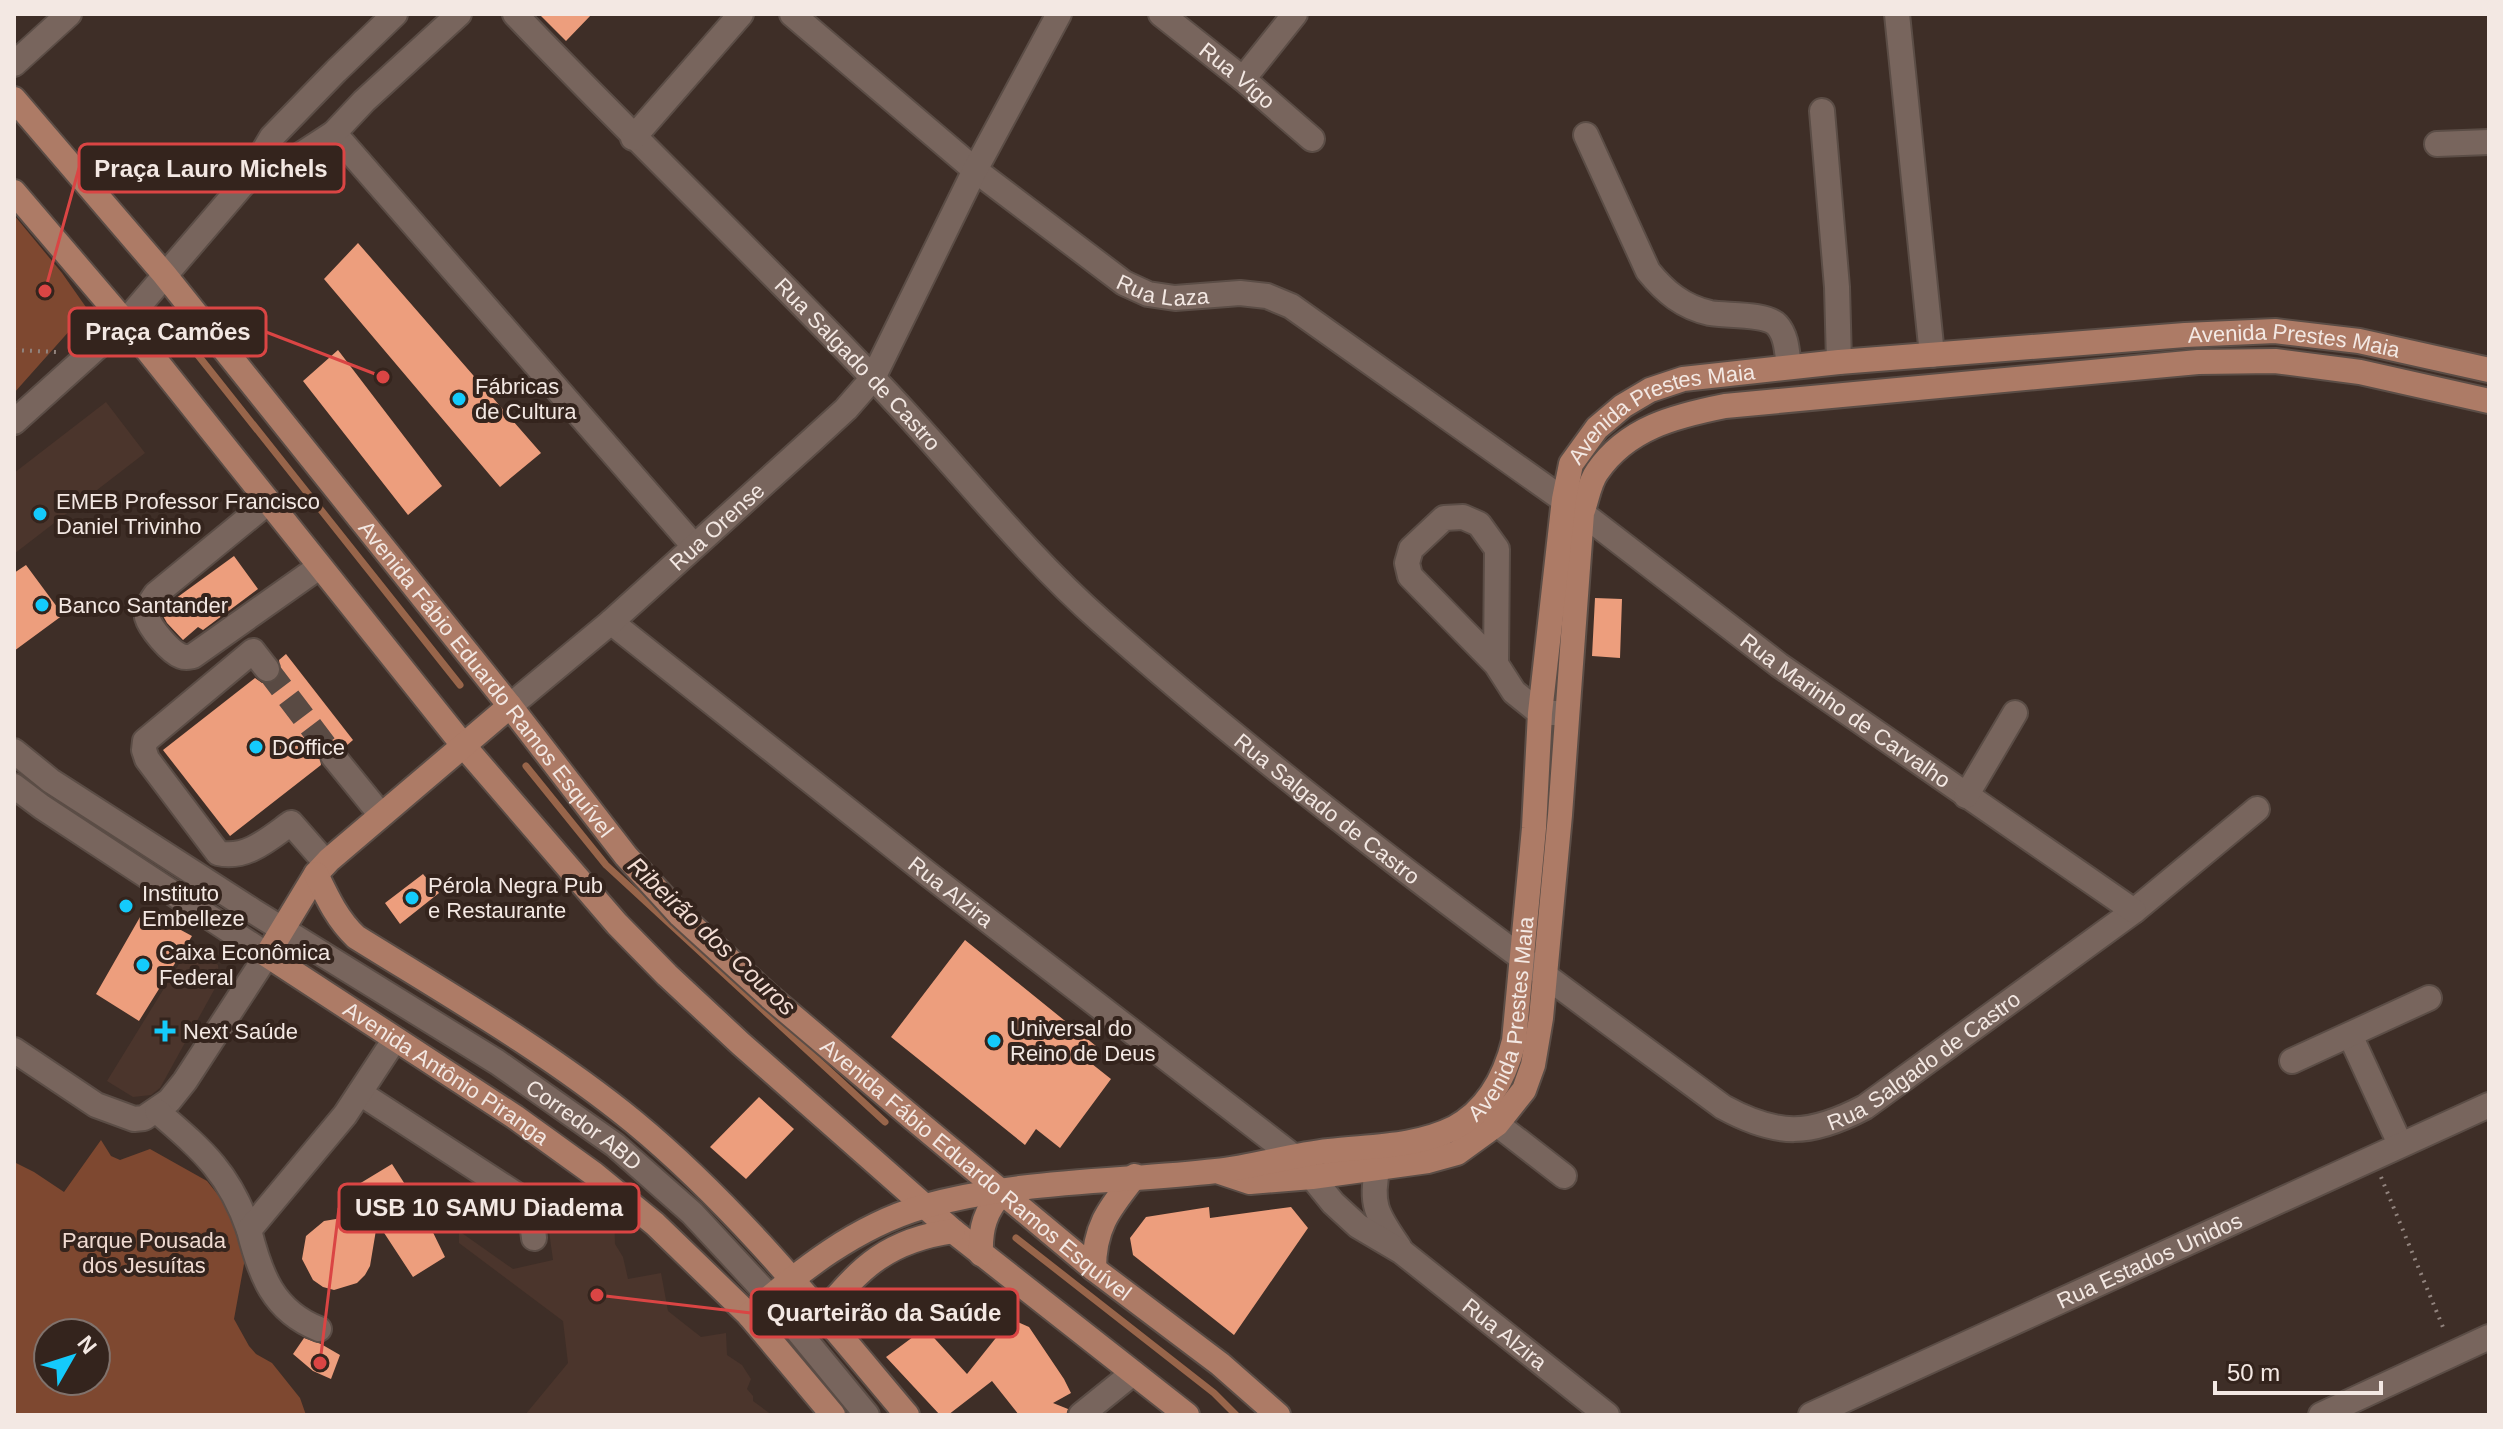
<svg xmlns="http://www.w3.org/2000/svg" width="2503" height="1429" font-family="Arial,sans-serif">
	<rect width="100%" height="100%" fill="#3e2e27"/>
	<!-- built -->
	<path fill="#4b352c" d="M106,402L145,453L14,554V473Z
		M187,951L211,960L218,965L219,981L160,1088L151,1095L133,1097L107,1081Z
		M544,1195L578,1210H614L615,1244L623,1257L628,1279L661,1273L668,1311L701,1337L726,1333L727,1355L742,1365L751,1379L747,1389L753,1396V1401L772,1415H525L568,1363L563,1321L459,1243V1231L513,1269L553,1260Z"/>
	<!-- green -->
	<path fill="#7e4830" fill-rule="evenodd" d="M14,215L62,273L88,310L14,393Z
		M101,1140L111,1156L120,1160L150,1149L207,1181L235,1216L244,1243V1264L234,1319L249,1346L256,1354L272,1363L300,1398L306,1415H14V1162L34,1172L64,1192ZM48,1333H96V1381H48Z"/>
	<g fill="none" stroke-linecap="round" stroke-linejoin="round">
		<!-- stream -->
		<path stroke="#98654a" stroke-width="7" d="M197,354L460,685
			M526,766L606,865L885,1122
			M1016,1238L1214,1393L1236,1415"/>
	</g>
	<!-- building -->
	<path fill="#ed9e7d" d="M539,14H592L566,41Z
		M358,243L541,453L500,487L324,279Z
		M338,350L442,486L408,515L303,381Z
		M234,556L258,589L203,630L198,627L183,640L167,623L162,614L164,609L168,604Z
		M26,565L63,615L14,651V573Z
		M1595,598L1622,599L1620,658L1592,656Z
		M286,654L353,740L345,747L338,742L324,744L319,751L321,765L230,836L163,750L255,678L262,683L276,681L281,674L279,660Z
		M423,874L439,893L400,924L385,903Z
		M144,910L192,936L139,1021L96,994Z
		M965,940L1096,1046L1087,1060L1111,1079L1060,1148L1036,1129L1025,1145L891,1037Z
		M759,1097L794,1129L746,1179L710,1147Z
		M392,1164L424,1214L445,1257L413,1277L354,1187Z
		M1209,1207L1210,1218L1291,1207L1308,1228L1234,1335L1133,1255L1130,1238L1146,1217Z
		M336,1219L377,1224L370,1266L365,1275L357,1283L334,1290L323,1287L313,1280L302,1259L306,1236L324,1221Z
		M1011,1319L1029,1327L1064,1379L1071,1393L1053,1403L1068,1409L1066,1415H1019L992,1381L948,1415H940L886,1357L925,1328L967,1374Z
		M304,1338L321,1344L340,1355L331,1379L313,1371L293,1354Z"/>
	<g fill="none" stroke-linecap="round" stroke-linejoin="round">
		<!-- minor-tunnel -->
		<path stroke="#594a43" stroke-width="24" stroke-dasharray="24 12" stroke-linecap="butt" d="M267,669L333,756"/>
		<defs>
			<g id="minor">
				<path id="s1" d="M515,14C632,137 755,254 872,377C950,457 1018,548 1102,622C1299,797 1512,951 1723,1107C1778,1137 1810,1136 1865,1107L2134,911L2257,809"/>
				<path id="s2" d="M792,14L975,170L1124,283L1148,294L1175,298L1240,293L1267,296L1291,306L1582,513L1779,665L2134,911"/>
				<path id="s3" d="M1161,14L1243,79L1312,139"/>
				<path d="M1897,14L1932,355"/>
				<path d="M14,64L69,14"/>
				<path d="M1243,79L1295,14"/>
				<path d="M1822,111L1837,287L1839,362"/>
				<path d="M334,133L694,546"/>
				<path d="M1586,135L1648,271C1665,292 1683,307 1710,313C1726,316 1766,313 1777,325C1787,336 1787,353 1789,367"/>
				<path d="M633,138L741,14"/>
				<path d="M2437,144L2489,142"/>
				<path d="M245,182L272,137L336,71L395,14"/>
				<path d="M14,422L125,322L245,182L291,161L334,133L364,101L459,14"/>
				<path d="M267,503L156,594C151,601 146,608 147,617C150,628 170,652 181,656C186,658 188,657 193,656L319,567"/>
				<path id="s4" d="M611,622L928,874L1293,1156"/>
				<path d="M1496,664L1497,549L1479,524L1463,517L1444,518L1411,549L1407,563L1410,576L1496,664L1514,692L1540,713H1567"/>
				<path d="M267,669L253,651L145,741L144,750L147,759L218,853C246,860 270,838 291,823L326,863"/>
				<path id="s5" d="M510,706L611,622L810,442L846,409L873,378L975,170L1059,14"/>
				<path id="s6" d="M14,751L51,781L253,911L497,1062L615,1145L692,1213L770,1297L867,1415"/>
				<path d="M333,756L381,815"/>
				<path d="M14,786L42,807L267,955L185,1081L169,1101L144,1118L134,1119L96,1105L14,1050"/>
				<path d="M1966,796L2015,713"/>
				<path d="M2350,1035L2400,1144"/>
				<path d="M2292,1061L2429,998"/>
				<path d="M360,1093L517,1195L532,1221L534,1238"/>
				<path d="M157,1111C202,1150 229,1172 249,1230"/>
				<path d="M1480,1111L1564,1176"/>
				<path d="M1378,1167C1369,1205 1378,1216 1399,1247"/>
				<path id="s7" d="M1312,1177L1333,1203L1358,1226L1402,1252L1607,1415"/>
				<path d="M319,1329C273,1311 260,1274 249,1230L345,1115L395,1039"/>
				<path d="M1081,1415L1133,1373"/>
				<path id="s8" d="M1811,1415L2489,1105"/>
				<path d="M2321,1415L2489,1337"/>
			</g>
			<g id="major">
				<path id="s9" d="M14,99L164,274L510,706L626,856L680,915L770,997L914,1119L1094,1269L1220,1364L1278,1415"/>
				<path d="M14,192L125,322L463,745L617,924L667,975L741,1044L953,1231L1187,1415"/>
				<path id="s10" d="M510,706L329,860L316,874L267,955L515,1117L594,1174L655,1224L749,1315L833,1415"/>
				<path d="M316,874C327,897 337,919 356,937C451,996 548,1052 634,1122C737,1207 821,1313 907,1415"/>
				<path d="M1220,1172L1250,1182L1312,1177L1428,1161L1457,1153L1497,1124L1524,1090L1533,1065L1541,1018L1560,815L1582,513C1587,500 1589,483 1597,472C1627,428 1675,416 1725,406L2198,362L2275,361L2360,372L2489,401"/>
				<path d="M981,1254C980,1229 985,1210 1003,1192"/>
				<path d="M1094,1269C1094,1226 1110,1208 1135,1176"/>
				<path id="s11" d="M749,1315C801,1270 855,1227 922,1207C1017,1180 1119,1182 1216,1171C1254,1167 1291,1155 1329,1151C1370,1146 1416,1147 1454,1128C1488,1110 1505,1077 1514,1041L1534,828L1540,713L1564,499L1571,464L1597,428L1623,406L1650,390L1683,379L1839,362L2185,335L2275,331L2359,341L2489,370"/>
				<path d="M822,1315C860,1266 890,1240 953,1231"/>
			</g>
		</defs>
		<!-- minor casing -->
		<use href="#minor" stroke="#5b4d46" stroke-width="28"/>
		<!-- major casing -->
		<use href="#major" stroke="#5b4d46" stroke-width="28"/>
		<!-- path -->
		<path stroke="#91837d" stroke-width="4" stroke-dasharray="2 6" stroke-linecap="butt" d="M14,350L56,352
			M2381,1177L2445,1332"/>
		<!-- minor -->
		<use href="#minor" stroke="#78655d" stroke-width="24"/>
		<!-- major -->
		<use href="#major" stroke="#ad7b66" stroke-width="24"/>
	</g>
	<!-- markers -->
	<g fill="#14cafb" stroke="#34241d" stroke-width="3">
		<circle cx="459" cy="399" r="8"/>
		<circle cx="40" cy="514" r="8"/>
		<circle cx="42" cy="605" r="8"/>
		<circle cx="256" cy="747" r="8"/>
		<circle cx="412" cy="898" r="8"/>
		<circle cx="126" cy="906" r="8"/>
		<circle cx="143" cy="965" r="8"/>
		<path d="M161 1019h8v8h8v8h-8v8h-8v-8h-8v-8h8z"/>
		<circle cx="994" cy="1041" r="8"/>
	</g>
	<g text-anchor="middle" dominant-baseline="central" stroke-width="8" stroke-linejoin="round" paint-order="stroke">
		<!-- street labels -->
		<g font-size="22" fill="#f3e8e3" stroke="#34241d">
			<text stroke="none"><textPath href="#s3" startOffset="98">Rua Vigo</textPath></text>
			<text stroke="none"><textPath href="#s2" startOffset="468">Rua Laza</textPath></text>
			<text stroke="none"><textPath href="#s11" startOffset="2192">Avenida Prestes Maia</textPath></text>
			<text stroke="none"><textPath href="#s1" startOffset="490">Rua Salgado de Castro</textPath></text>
			<text stroke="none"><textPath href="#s11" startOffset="1544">Avenida Prestes Maia</textPath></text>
			<text stroke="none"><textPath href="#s5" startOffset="274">Rua Orense</textPath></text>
			<text stroke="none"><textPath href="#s9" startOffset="748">Avenida Fábio Eduardo Ramos Esquível</textPath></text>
			<text stroke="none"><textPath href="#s2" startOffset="1286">Rua Marinho de Carvalho</textPath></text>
			<text stroke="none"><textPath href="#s1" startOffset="1138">Rua Salgado de Castro</textPath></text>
			<text stroke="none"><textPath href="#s4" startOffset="434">Rua Alzira</textPath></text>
			<text stroke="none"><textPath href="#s11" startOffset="872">Avenida Prestes Maia</textPath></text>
			<text stroke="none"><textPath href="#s1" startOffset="1858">Rua Salgado de Castro</textPath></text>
			<text stroke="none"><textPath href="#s10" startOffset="566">Avenida Antônio Piranga</textPath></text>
			<text stroke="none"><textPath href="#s6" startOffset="682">Corredor ABD</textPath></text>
			<text stroke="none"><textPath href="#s9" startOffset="1444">Avenida Fábio Eduardo Ramos Esquível</textPath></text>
			<text stroke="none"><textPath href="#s8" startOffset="372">Rua Estados Unidos</textPath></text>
			<text stroke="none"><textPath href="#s7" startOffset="250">Rua Alzira</textPath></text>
		</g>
		<!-- poi labels -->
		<g font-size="22" fill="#f3e8e3" stroke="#34241d" text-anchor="start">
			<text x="475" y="386">Fábricas<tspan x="475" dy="25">de Cultura</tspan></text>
			<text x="56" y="501">EMEB Professor Francisco<tspan x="56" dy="25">Daniel Trivinho</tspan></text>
			<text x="58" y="605">Banco Santander</text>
			<text x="272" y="747">DOffice</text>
			<text x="428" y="885">Pérola Negra Pub<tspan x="428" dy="25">e Restaurante</tspan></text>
			<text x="142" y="893">Instituto<tspan x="142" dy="25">Embelleze</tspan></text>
			<text x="159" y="952">Caixa Econômica<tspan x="159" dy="25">Federal</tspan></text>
			<text x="1010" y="1028">Universal do<tspan x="1010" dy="25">Reino de Deus</tspan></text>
			<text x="183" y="1031">Next Saúde</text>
		</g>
		<!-- park labels -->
		<g font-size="22" fill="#f0dad1" stroke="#34241d">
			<text x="144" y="1240">Parque Pousada<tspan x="144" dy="25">dos Jesuítas</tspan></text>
		</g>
		<!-- water labels -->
		<g font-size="24" font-style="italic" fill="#f3ddd4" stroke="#34241d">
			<text transform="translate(712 936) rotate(43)">Ribeirão dos Couros</text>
		</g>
	</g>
	<!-- callouts -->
	<path fill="none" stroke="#da4544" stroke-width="3" d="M45 291L79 168M383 377L266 332M320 1363L339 1208M597 1295L751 1313"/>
	<g fill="#da4544" stroke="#34241d" stroke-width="3">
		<circle cx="45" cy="291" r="8"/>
		<circle cx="383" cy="377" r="8"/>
		<circle cx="320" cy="1363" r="8"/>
		<circle cx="597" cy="1295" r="8"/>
	</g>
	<g fill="#34241d" stroke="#da4544" stroke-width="3">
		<rect x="79" y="144" width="265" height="48" rx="8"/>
		<rect x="69" y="308" width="197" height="48" rx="8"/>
		<rect x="339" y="1184" width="300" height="48" rx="8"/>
		<rect x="751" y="1289" width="267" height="48" rx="8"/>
	</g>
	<g font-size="24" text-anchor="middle" font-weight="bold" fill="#f3e8e3">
		<text x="211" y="177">Praça Lauro Michels</text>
		<text x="168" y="340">Praça Camões</text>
		<text x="489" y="1216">USB 10 SAMU Diadema</text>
		<text x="884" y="1321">Quarteirão da Saúde</text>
	</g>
	<!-- border -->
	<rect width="2503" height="1429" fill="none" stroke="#f3e8e3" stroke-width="32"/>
	<!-- north arrow -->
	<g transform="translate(72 1357) rotate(51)"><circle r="38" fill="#34241d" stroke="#80726c" stroke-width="2"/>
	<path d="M0-6L14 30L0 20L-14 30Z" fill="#14cafb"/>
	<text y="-12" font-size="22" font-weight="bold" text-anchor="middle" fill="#f3e8e3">N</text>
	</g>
	<!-- scale -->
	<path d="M2215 1381v12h166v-12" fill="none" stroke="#f3e8e3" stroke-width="4"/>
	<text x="2227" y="1381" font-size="24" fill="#f3e8e3" stroke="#34241d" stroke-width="6" paint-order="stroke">50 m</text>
</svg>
